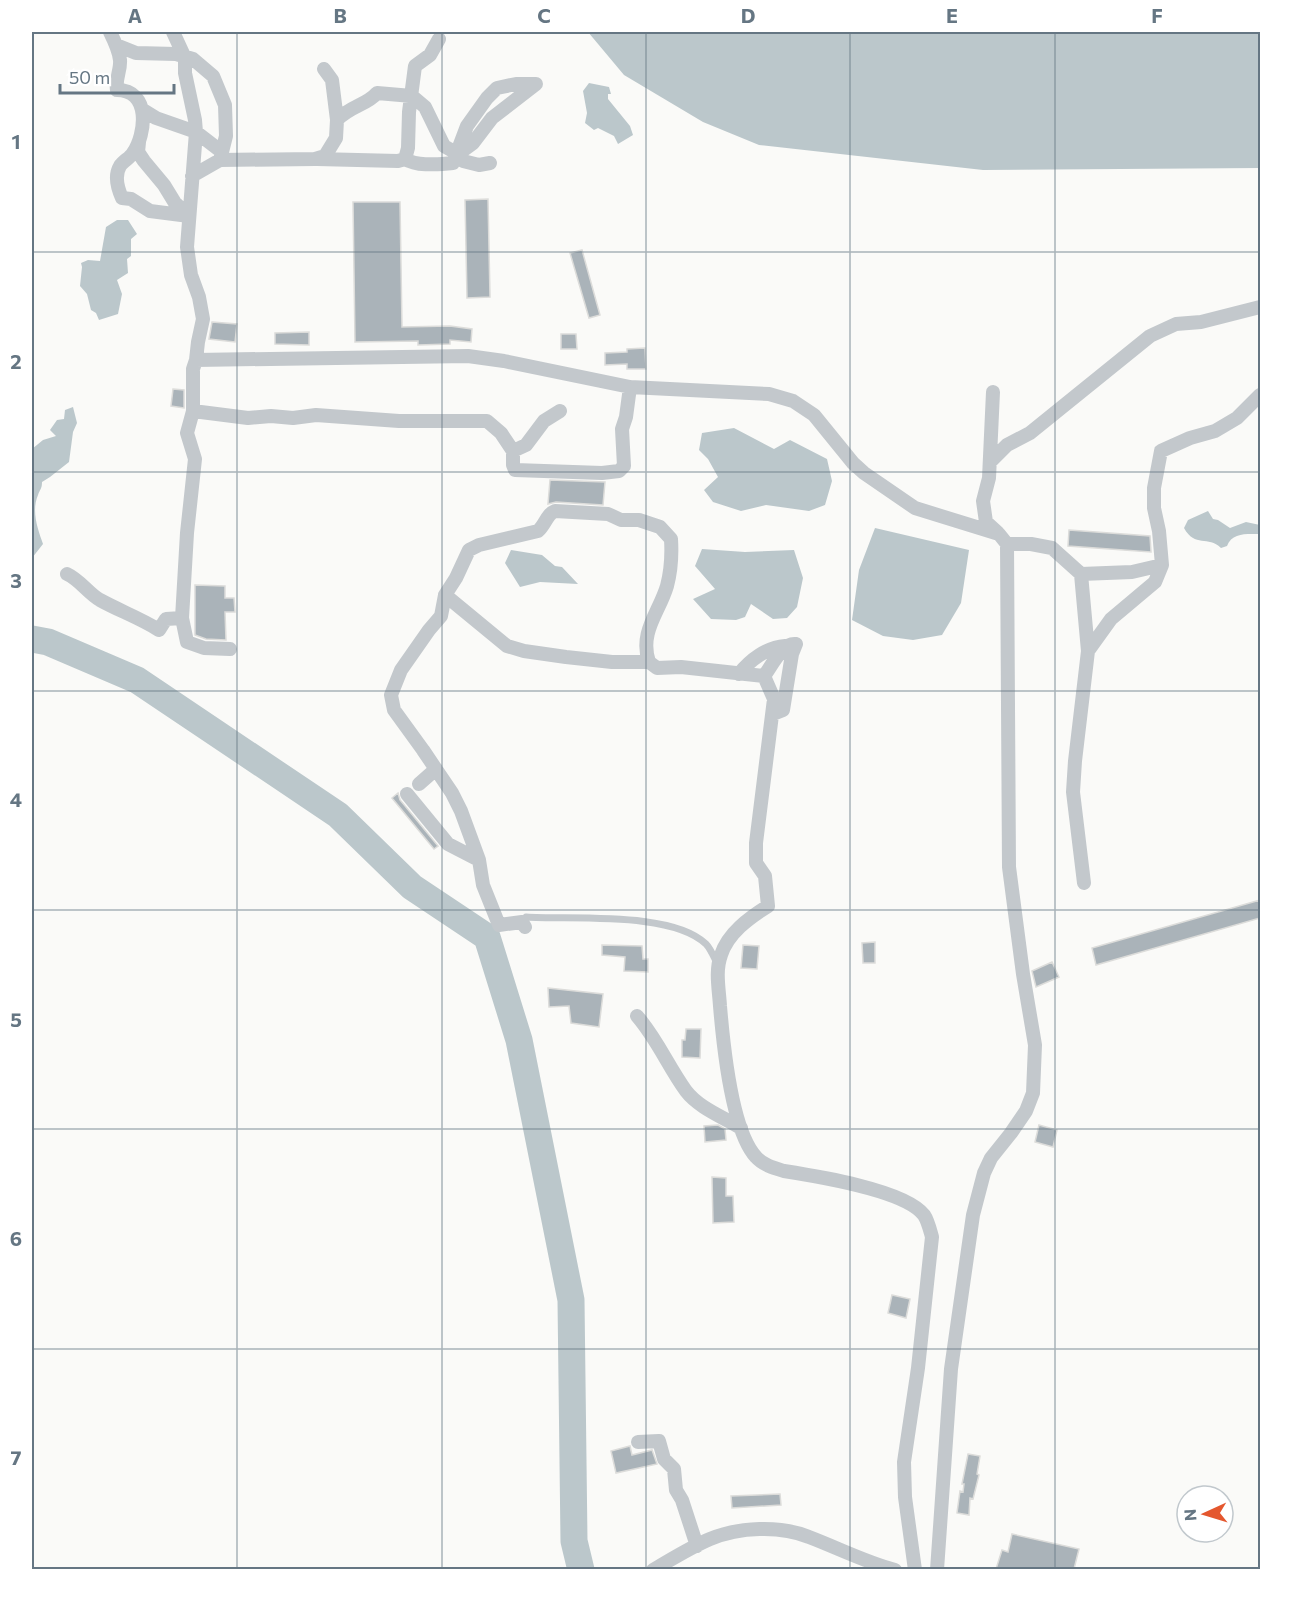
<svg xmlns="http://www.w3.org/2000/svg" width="1292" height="1601" font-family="Commissioner,sans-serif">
	<rect width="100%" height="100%" fill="#fafaf8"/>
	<!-- water -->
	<path fill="#bbc7cb" d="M588,32H1260V168L983,170L759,145L703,122L624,75Z
		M589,83L609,87L611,94H608V99L630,126L633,135L618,144L614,136L598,128L594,130L585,123L587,113L583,91Z
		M117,220H128L137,234L131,239V256L127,259L128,273L117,280L122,294L118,314L99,320L96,313L91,310L87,294L80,286L82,267L81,263L88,260L100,261L106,227Z
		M73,407L77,423L73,432L69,462L50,477L42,482C42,489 40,489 38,495C31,511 38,530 43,544L32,558V449L43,440L56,436L50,430L57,420L64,419L65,410Z
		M734,428L774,449L790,440L827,459L832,481L825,505L809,511L766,505L741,511L713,502L704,490L718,477L708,459L699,450L702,433Z
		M1208,511L1213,519L1218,520L1230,528L1246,522L1260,525V534C1248,534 1232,532 1227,546L1221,548C1208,535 1195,548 1184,528L1188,520Z
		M875,528L969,550L961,603L942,635L913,640L883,636L852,620L859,570Z
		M702,549L745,552L794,550L803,578L797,607L787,618L773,619L751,604L745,617L736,620L711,619L693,599L715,589L695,566Z
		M511,550L542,555L555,566L562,567L578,584L540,582L520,587L505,563Z"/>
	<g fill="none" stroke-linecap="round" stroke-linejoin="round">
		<!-- river -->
		<path stroke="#bbc7cb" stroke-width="27" d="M32,639L48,642L137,680L338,815L412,887L487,937L519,1040L571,1300L574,1541L581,1570"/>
	</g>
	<!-- building -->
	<path fill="#aab3b9" stroke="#dcdcda" stroke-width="1.5" d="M488,199L490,297L467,298L465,200Z
		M353,202H400L402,327L450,326L472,329L471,342L450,340V344L418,345V341L355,342Z
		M582,250L600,315L589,318L570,253Z
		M212,322L237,324L235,342L209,339Z
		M309,332V345L275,344V333Z
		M561,334H576L577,349H561Z
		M645,348L646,369H627V364L605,365V353L627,352V349Z
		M173,389L184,390V408L171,406Z
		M550,480L605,482L603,505L556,502L548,504Z
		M1069,530L1150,536L1151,552L1068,546Z
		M195,585L225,586V598H234L235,612H225L226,640L206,639L195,635Z
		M398,793L400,800L438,846L434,849L392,798Z
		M1260,900V918L1096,965L1092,948Z
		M875,942V963H863L862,943Z
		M602,945L642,946L643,959H648V972L624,971L625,957L602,955Z
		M743,945L759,946L757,969L741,968Z
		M1052,962L1059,977L1036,987L1032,971Z
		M548,988L603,994L599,1027L571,1023L569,1006L549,1007Z
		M686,1029H701L700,1058L682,1057V1040H685Z
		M718,1125L725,1129L726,1140L705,1142L704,1126Z
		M1039,1125L1057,1130L1053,1147L1035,1142Z
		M712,1177L726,1178V1196H733L734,1222L713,1223Z
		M892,1295L910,1299L906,1318L888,1313Z
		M630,1446L632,1455L652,1450L657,1464L616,1473L611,1451Z
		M968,1454L980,1456L977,1474L979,1475L973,1499L970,1498L969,1515L957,1513L960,1491L963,1492L964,1484H962Z
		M780,1494L781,1505L732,1508L731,1496Z
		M1012,1534L1079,1549L1074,1569H996L1002,1550L1008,1552Z"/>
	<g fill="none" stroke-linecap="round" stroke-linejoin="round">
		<!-- service -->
		<path stroke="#c3c8cc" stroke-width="7" d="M522,922L526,917C572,920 672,911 706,944C710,948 714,957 717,963"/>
		<!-- minor -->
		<path stroke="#c3c8cc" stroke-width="14" d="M110,32C114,40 119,50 120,60C121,70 115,79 117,90C151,90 146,134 133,153C130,158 123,161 120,166C114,176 118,189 122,198L131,199L150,211L189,216
			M173,32L185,58V73L195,120L196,132L222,152
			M116,45L136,53L176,54L193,59L213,76L225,105L226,136L220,160
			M143,110L156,118L196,132L187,247L191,275L199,297L203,319L198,342L196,360L193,369V411L187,433L195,459L187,533L182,618L187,642L204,648L230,649
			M337,120C350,106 367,105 377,93L412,96L425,107L444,146L458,154L463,161L479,165L490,163
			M139,142L138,152L144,161L164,185L175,203L189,216
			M317,159L398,161L405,159L408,148L409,112L415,66L430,55L439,39
			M405,159C418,167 439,164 453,163L467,126L487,98L497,88L516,84H536L492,118L473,143L458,154
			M192,176L220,160L315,159L325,156L336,138L337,120L332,80L324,69
			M196,360L468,356L504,361L630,387L769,394L793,401L814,415L853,463L864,473L915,508L999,534L1007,544L1009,867L1023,974L1035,1045L1033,1093L1026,1111L1011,1133L991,1158L984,1173L973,1215L951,1369L937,1570
			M993,392L989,478L983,501L986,522L998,533
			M193,411L248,418L271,416L293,418L316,415L399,421H487L501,433L513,451
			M560,411L544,421L526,445L513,451V465L515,470L602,473L619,471L624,466L622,429L626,417L630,387
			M990,462L1007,445L1030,433L1150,336L1176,324L1201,322L1260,307
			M1007,544H1031L1052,548L1081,574L1088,651L1075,761L1073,792L1084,883
			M67,574C80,580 88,593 100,600C120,611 140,618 159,630L166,619L182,618
			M1081,574L1132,572L1162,565
			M445,595L507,646L524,651L566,657L612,662H649
			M1088,651L1111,619L1155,582L1162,565L1159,531L1154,508V488L1161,451L1190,438L1215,431L1237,418L1260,395
			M739,674C750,660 767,647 785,646
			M764,676C772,666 782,642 796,644L792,654L783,710L773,714
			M419,784L436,769
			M407,794L448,844L479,860
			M525,927L522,922L499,925L483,885L479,860L461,811L452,793L423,750L394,710L391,695L401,670L429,630L441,616L445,595L456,578L469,550L479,545L538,531C545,525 547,514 555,511L608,514L621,520H639L660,527L671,539C672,555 671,571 667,586C659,613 639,632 649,662L657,668L681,667L764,676L774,699L756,843V863L765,876L768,906C749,918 728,933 721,955C715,971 719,989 720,1006C723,1042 731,1130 756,1157C763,1165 774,1168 784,1171C816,1176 905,1190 924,1215C928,1221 930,1230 932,1237L918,1368L904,1462L905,1497L915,1570
			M637,1016C657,1039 668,1066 686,1091C699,1108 723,1117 741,1128
			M638,1442L659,1441L664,1459L674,1469L676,1490L682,1500L697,1546
			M653,1570C672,1559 691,1547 710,1539C739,1527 780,1525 809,1537C838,1548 865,1562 895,1570"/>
	</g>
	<!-- grid -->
	<path fill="none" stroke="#657683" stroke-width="1.5" stroke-opacity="0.55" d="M237,32V1570M442,32V1570M646,32V1570M850,32V1570M1055,32V1570M32,252H1260M32,472H1260M32,691H1260M32,910H1260M32,1129H1260M32,1349H1260"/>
	<!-- border -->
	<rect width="1292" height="1601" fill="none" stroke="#ffffff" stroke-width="66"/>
	<!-- north arrow -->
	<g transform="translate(1205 1514) rotate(266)"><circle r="28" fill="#ffffff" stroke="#c1c8cd" stroke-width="1.5"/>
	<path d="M0-4.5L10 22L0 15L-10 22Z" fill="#e4572e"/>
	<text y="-9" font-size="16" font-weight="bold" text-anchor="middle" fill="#657683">N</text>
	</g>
	<!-- scale -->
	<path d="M60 84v9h114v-9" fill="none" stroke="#657683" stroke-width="3"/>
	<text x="69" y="84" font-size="18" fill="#657683" stroke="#ffffff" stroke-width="4.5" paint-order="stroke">50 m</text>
	<rect x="33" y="33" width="1226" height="1535" fill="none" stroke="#657683" stroke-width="2"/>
	<g font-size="20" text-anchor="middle" font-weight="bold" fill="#657683">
		<text x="135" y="23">A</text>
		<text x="340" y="23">B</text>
		<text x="544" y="23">C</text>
		<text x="748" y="23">D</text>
		<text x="952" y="23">E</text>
		<text x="1157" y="23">F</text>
		<text x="16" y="149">1</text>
		<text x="16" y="369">2</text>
		<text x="16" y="588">3</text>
		<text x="16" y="807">4</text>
		<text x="16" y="1027">5</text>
		<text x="16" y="1246">6</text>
		<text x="16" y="1465">7</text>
	</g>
</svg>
